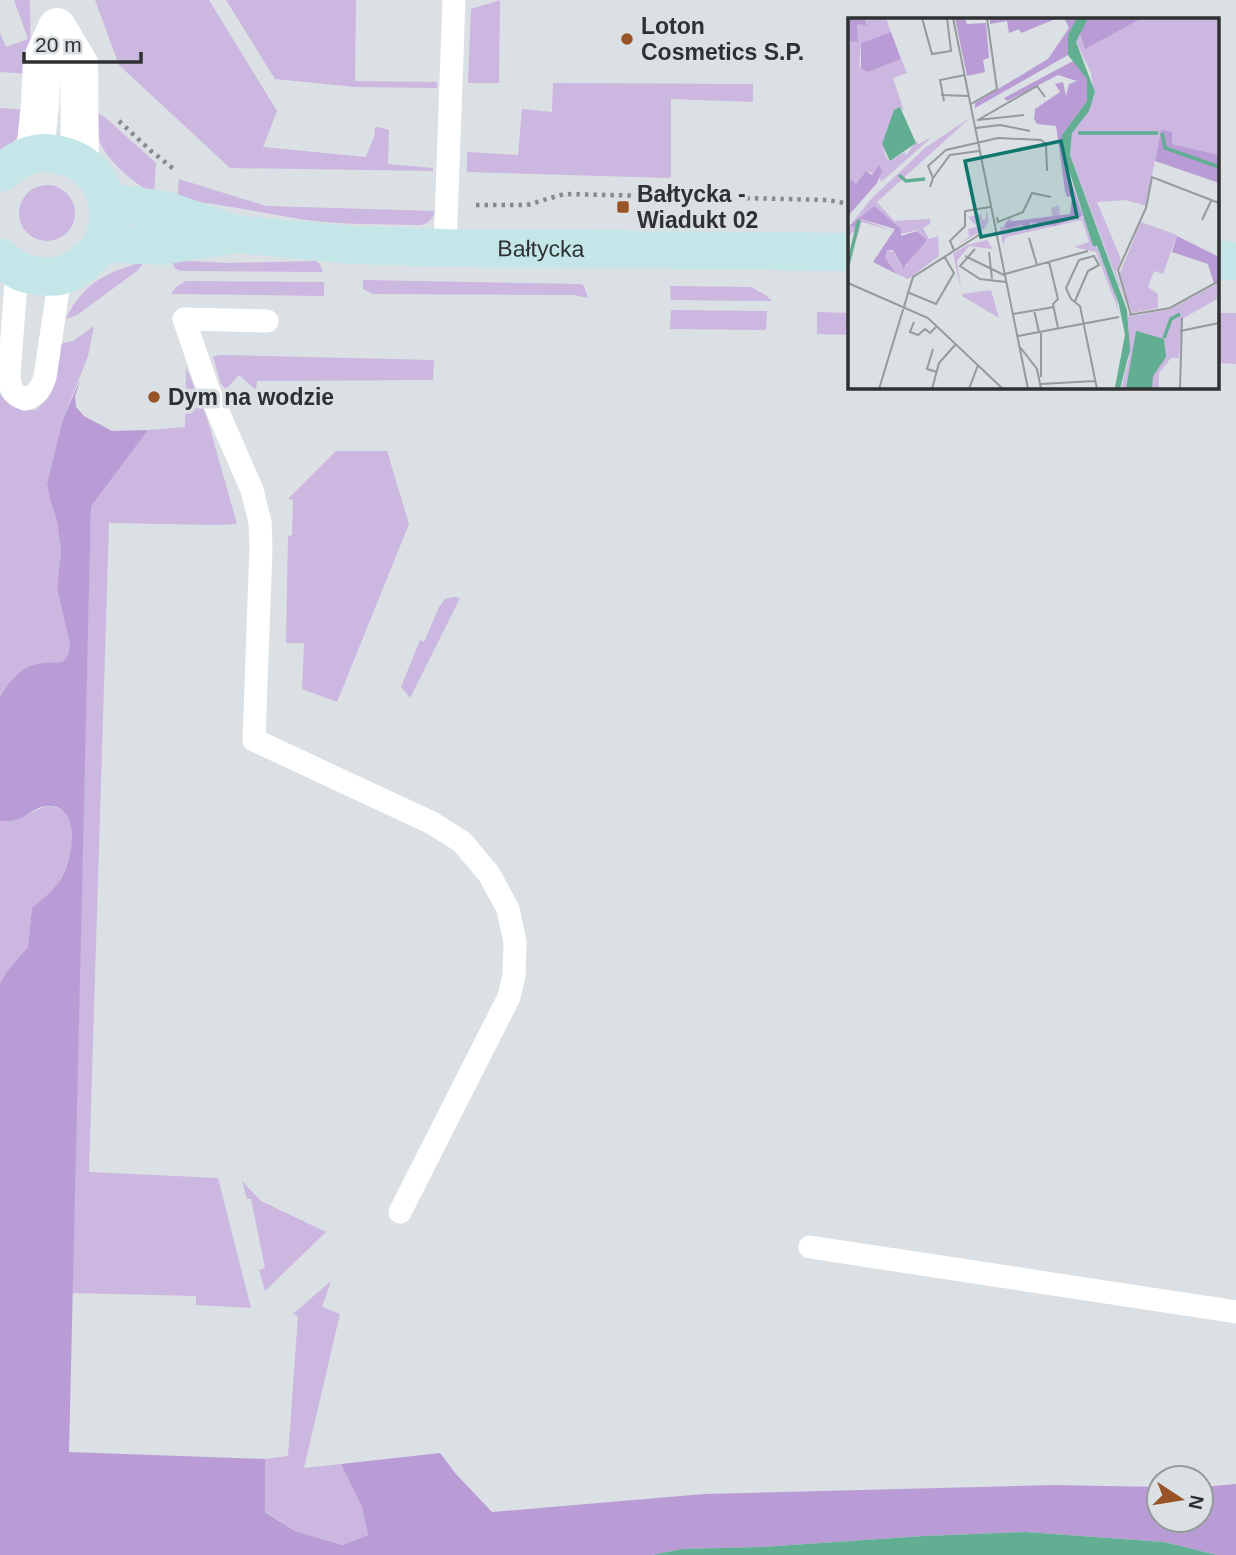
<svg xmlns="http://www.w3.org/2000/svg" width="1236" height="1555" font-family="Arial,sans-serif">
	<rect width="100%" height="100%" fill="#dae0e3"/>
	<!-- green -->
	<path fill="#cbb7e0" d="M14,0H30L31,74L0,72V33L6,47L28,39Z
		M95,0H209L277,111L263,147L366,157L375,134L374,131L375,128L378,127L389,130L388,164L433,168V171L230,168L119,65Z
		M226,0H356L355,81L437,82V88L355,87L275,79Z
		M500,0L499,83H468L471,9Z
		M553,83L753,84V102L671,99V178L467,172V152L518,155L522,109L552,112Z
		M0,108L31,110L19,136L0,155Z
		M96,112L106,118L156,163L154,195C134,182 108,163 99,140C96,132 97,121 96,112Z
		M179,179L266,206L435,211C433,219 428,224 420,225C382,224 343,225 306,220C263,213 220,204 177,199Z
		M19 213a28 28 0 1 1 56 0a28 28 0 1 1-56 0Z
		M173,260L227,263L315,261L319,263L323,272L181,271L174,268Z
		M145,261L137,271L77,315L66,319C83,282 108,272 145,261Z
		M363,280L581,284L584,286L588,298L574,295L373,294L363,289Z
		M186,281L324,282V296L171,294L176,287Z
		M670,286L751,287L767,296L772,301L671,300Z
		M671,310L767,311L766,330L670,329Z
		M817,312L849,313V335L817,334Z
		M1217,313H1236V364L1217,363Z
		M94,326L88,356L62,422L47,484L51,503L57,521L61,551L57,588L70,644L68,655L63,662C53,663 43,663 33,665C20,668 5,686 0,698V394C11,409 18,410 36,410L48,398L60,355V344L73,341Z
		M219,355L434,360L433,380L257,381L256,390L239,375L226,389L221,384L213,357Z
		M186,367L207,418L237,524L218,525L109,523L89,1172L218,1178L251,1308L196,1305V1296L72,1293L91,505L148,430L185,427Z
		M336,451H387L409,524L337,702L302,689L304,643H286L288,536L292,535L293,500L288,499Z
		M453,597L460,598L410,698L401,687L420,640L424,642L439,607L445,599Z
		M46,806C52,807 62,808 66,813C82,833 67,873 53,891C48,898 39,903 32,908L28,947L8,970L0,983V821L16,820Z
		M242,1181L261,1201L326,1232L265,1291L259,1270L265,1268L251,1199H247Z
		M331,1281L322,1307L340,1314L304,1468L341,1464L362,1507L368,1535L342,1545L295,1531L265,1511V1459L288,1456L298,1316L293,1314Z"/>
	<!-- forest -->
	<path fill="#b99bd6" d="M80,380L75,397L76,407L84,416L112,431L148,430L91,506L69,1452L265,1459V1512L295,1531L342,1545L368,1535L362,1507L341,1464L440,1453L456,1474L492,1512L704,1494L1054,1485L1159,1487V1520H1201V1487L1236,1484V1555H1217L1164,1542L1026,1532L924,1536L761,1547L682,1549L652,1555H0V983L8,970L28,947L32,908C44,898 54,891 62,877C73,858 83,803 46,806C36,807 26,817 16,820C11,821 5,821 0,821V698C5,686 20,668 33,665C42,662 53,663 63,662L68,655L70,644L57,588L61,551L57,521L51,503L47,484L62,422Z"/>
	<!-- water -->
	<path fill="#61ae92" d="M1026,1532L1164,1542L1217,1555H652L682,1549L761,1547L924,1536Z"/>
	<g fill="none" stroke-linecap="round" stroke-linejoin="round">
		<!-- path -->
		<path stroke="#878b8d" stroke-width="4.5" stroke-dasharray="3.5 5" stroke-linecap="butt" d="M119,121L151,151L175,170
			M476,205H527L564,194L828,200L849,204"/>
		<!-- service -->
		<path stroke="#fff" stroke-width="23" d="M445,248L454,0
			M17,270L9,375C10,389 12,394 25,399C37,395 41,389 45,377L60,276
			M267,321L184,319L208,389L252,490L260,522L261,547L254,740L432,823L462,842L489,874L508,909L515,942L514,975L509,997L400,1212
			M810,1247L1236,1312"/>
		<!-- minor -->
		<path stroke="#fff" stroke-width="38" d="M35,153L40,104L42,60L57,27L79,64L80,162"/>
		<!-- secondary -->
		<g stroke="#c5e6e8" stroke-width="38">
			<path d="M0,173C23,155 40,147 70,158C103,170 118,211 102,243C94,257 75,272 60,276C48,278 28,276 17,270C11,267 5,261 0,257"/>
			<path id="s1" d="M107,202L165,210L235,234L352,245L445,248L617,249L849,252"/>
			<path d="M102,243L161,246L230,235"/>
			<path d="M1217,260L1236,261"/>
		</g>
	</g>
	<!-- markers -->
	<g fill="#985426" stroke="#dae0e3" stroke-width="2.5">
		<circle cx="627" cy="39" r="7"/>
		<rect x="616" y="200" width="14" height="14" rx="3.5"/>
		<circle cx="154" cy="397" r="7"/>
	</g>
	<g text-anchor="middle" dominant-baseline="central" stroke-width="7" stroke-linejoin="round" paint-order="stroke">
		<!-- poi labels -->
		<g font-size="23" font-weight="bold" fill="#2e3031" stroke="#dae0e3" text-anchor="start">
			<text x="641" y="26">Loton<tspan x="641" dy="26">Cosmetics S.P.</tspan></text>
			<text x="637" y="194">Bałtycka -<tspan x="637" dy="26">Wiadukt 02</tspan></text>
			<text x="168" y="397">Dym na wodzie</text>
		</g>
		<!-- street labels -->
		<g font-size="23" fill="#2e3031" stroke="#dae0e3">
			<text stroke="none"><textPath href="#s1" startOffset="439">Bałtycka</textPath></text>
		</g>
	</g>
	<!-- overview -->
	<g transform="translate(848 18)">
		<rect width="371" height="371" fill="#dae0e3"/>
		<path d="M16,0H38L43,14L13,25L11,48L20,54L53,41L59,55L45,60L56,93L52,89L45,97L34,126L38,139L42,143L57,134L58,138L68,123L71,126L84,119L33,164L31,157L18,153L8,166L0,159V24L10,22L9,6H19ZM240,0H371V137L324,126L313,112L298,188L278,182L249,184L273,241L268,254L282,296L222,137L224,115L246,80L243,55L228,24ZM123,99L29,184L46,203L82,201V206L75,210L81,221L90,218L91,238L60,261L49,256L37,240L39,232L46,234L53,248L59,247L61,238L79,222L69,212L53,216L26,188L3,206L8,209L13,201L48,214L14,204L0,247L7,213L0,218V210L7,201L23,181L77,130ZM211,187L212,198L185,203L206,208L236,199L265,269L272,297L248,234L226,229L241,224L234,202L158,219L155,227L152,209L173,206L179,212L184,207L183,203L163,207L158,204L162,198L164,205L204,198L203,190ZM138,190L141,203L136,211L107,229L121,219L120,211L129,209L120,199L133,196V191L134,202L138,201ZM293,204L329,217L315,256L306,253L300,269L310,276V290L284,295L271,257ZM139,222L145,231L121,228L109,243L113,272L105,236L119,227ZM371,265V280L334,301L331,340H323L311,355V371H273L281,340L280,299L323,291ZM143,272L151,300L114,278V276Z" fill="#cbb7e0"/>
		<path d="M0,0H16L19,7L9,6L10,23L0,24ZM107,0H117L119,6L138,5L141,40L135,42L137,54L119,58ZM142,0H210L173,15L171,11L161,15L159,3L142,6ZM216,0H229L220,37L127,90V85L200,41L221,10ZM240,0H294L237,31L231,12ZM43,14L53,41L20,54L13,50V25ZM227,42L239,61V83L214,117V136L235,198L206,208L183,204L180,213L173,206L162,210L156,209L158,204L222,196L224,178L219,179L217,173L208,108L189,106L186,101L187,91L212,74L207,66L215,64L218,78L221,66L229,63L210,57L159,83L156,80ZM313,112L324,114V126L371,137V165L307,143ZM31,147L34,153L29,165L0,198V159L8,166L18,153L24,157ZM26,188L53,211V218L69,213L79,222L55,250L45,232H39L37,240L49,256L25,244L47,211L13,201L7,210L2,207ZM329,218L371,239V262L366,266L360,246L324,234Z" fill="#b99bd6"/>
		<path d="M229,0H240L228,24L247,74L241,93L224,115L222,137L279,292L282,332L272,371L267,369L277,317L271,287L249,228H245L213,127L214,117L239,83V61L220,37V17ZM52,89L68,125L42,143L34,126L46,92ZM288,313L316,321L318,339L305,358L304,371H278Z" fill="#61ae92"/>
		<path fill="none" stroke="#61ae92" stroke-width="3.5" d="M230,115H310M314,115L317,130L371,149M51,157L58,163L77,161M0,247L11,202M316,320L323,301L332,296"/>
		<path fill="none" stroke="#959a9c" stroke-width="2" d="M74,0L84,36L103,33L99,0M105,0L180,371M93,77L121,78M96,83L92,62L117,57M123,86L149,71L139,0M129,102L176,97M130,102L189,68L197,79M128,110L152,107L182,113M85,160L102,137L131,133M82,169L85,160L80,148L98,132L150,120L193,122L198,126L199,153M149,199L150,204L175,194L184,175L203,179M354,202L363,183M181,220L189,247M127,231L112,248L132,261L158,264M106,232L102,223L117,208V193L142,189M141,234L144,261M117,238L156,257M201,244L210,281L205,286L210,310M157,256L240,233M0,265L80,300L155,371M59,274L88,286L106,255L96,238M227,283L240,253L251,247L246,238L231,242L218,270L223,281L232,288L249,371M186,292L191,314M165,296L206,289M281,297L322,290L371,263M283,297L270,252L298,190L304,159L371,185M66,304L62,314L70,317L77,311L82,315L89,308M332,313L371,305M193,314V359M170,318L271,299M172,329L189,351L193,371M85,331L79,351L89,354M193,366L247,363M31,371L65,259L134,215M84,371L91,345L108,326M121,371L130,347M332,371L334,300"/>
		<path fill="#0f766e" fill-opacity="0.15" stroke="#0f766e" stroke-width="3.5" d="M213,123L229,199L133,219L117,143Z"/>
		<rect width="371" height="371" fill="none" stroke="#2e3031" stroke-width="3.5"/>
	</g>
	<!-- north arrow -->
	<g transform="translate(1180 1499) rotate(102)"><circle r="33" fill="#dae0e3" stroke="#959a9c" stroke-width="2"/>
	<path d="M0-5L12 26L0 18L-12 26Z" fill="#985426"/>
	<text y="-10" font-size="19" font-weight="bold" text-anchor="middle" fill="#2e3031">N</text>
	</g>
	<!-- scale -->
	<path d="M24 52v10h117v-10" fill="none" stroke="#2e3031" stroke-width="3.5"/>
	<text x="35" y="52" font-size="21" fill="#2e3031" stroke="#dae0e3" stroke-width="5" paint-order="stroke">20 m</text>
</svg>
